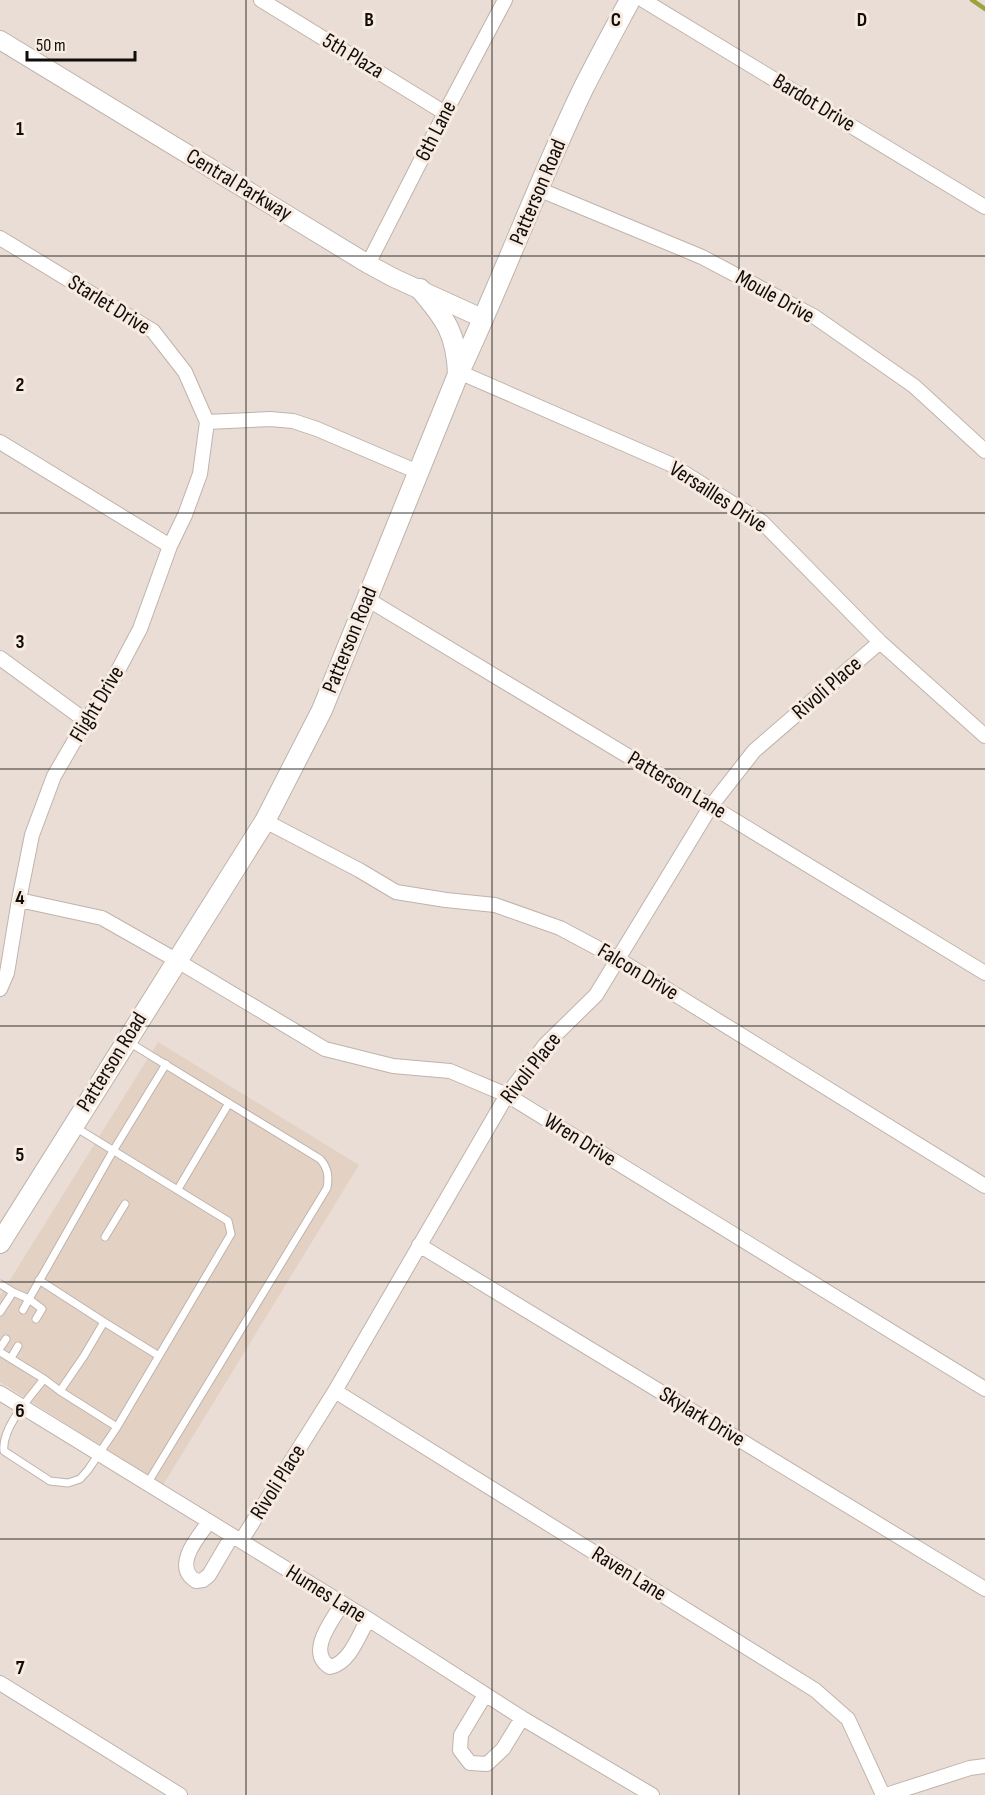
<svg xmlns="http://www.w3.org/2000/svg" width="985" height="1795" font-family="'Sofia Sans Condensed',sans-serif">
	<rect width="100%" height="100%" fill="#e9ddd5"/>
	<!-- built -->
	<path fill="#e3d1c4" d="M158,1042L359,1165L163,1485L0,1382V1296Z"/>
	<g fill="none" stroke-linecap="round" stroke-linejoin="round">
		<!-- stream -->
		<path stroke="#99a43e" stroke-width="4.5" d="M972,0L985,9"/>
		<defs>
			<path id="service" d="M127,1041L320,1159C328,1168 329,1176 327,1188L147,1484
				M178,1189L229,1103
				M105,1237L125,1204
				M39,1280L104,1322L84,1356L60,1391
				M0,1284L13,1292L0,1312
				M13,1292L29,1299L113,1151L166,1064
				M23,1310L29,1299L42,1309L36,1319
				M104,1322L159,1356
				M0,1348L6,1339
				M0,1352L44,1379C30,1397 1,1428 4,1451L50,1481L68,1483L80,1479L88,1470L117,1427L231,1234L228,1221L75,1127
				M11,1358L18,1346
				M44,1379L60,1391L117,1427"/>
			<path id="minor" d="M261,0L445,113
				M643,0L985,207
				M538,189L702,257L815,317L914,386L985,451
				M0,238L153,331L185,372L207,422L270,419L293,421L317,429L418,472
				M368,264L445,113L505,0
				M459,372L670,464L762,522L880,642L985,736
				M0,442L170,546
				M367,599L711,806L985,973
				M0,658L86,721
				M265,821L359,870L396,892L446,900L495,905L560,928L618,959L985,1186
				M19,900L102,918L176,960L325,1049L393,1066L450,1071L507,1095L985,1389
				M0,989L7,973L19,900L32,835L54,776L86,721L115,676L140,629L170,546L185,515L200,474L207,422
				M419,1245L985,1589
				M335,1391L815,1690L848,1719L883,1795
				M0,1393L368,1619L522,1718L652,1795
				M209,1522C198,1537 172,1566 196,1581L203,1580L209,1575L232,1536
				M241,1541L335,1391L507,1095L545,1045L596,995L711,806L754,751L880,642
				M342,1604C332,1621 306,1652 330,1667C350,1663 359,1635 368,1619
				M0,1683L180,1795
				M485,1695L461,1735L460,1750L470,1763L487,1764L503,1749L522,1718
				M886,1795L970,1768L985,1766"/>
			<path id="tertiary" d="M0,40L368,264L394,278L484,319"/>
			<path id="secondary" d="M420,289C446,319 457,335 458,375
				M0,1243L265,821L322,710L459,372C503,279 538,182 583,89C598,59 614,30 630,0"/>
		</defs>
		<!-- service casing -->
		<use href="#service" stroke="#bfb3ab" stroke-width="9"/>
		<!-- minor casing -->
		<use href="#minor" stroke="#bfb3ab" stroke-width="16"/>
		<!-- tertiary casing -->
		<use href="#tertiary" stroke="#bfb3ab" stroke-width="20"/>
		<!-- secondary casing -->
		<use href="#secondary" stroke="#bfb3ab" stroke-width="22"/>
		<!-- service -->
		<use href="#service" stroke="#fff" stroke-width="7"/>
		<!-- minor -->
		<use href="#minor" stroke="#fff" stroke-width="14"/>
		<!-- tertiary -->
		<use href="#tertiary" stroke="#fff" stroke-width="18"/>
		<!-- secondary -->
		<use href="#secondary" stroke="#fff" stroke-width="20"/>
	</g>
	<!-- grid -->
	<path fill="none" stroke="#110d0a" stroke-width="1.5" stroke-opacity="0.55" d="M246,0V1795M492,0V1795M739,0V1795M0,256H985M0,513H985M0,769H985M0,1026H985M0,1282H985M0,1539H985"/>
	<g text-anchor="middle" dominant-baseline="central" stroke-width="6" stroke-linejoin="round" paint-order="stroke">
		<!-- street labels -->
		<g font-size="22" fill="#110d0a" stroke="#f7ebe2">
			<text transform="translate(353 56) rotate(31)">5th Plaza</text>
			<text transform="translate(814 103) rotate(31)">Bardot Drive</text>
			<text transform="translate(436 131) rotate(-63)">6th Lane</text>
			<text transform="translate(239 185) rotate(31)">Central Parkway</text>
			<text transform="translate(538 192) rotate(-67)">Patterson Road</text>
			<text transform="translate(775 297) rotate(29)">Moule Drive</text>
			<text transform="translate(109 305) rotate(32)">Starlet Drive</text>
			<text transform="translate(718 497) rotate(33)">Versailles Drive</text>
			<text transform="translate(350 640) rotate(-68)">Patterson Road</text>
			<text transform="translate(827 688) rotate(-41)">Rivoli Place</text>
			<text transform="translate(97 704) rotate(-59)">Flight Drive</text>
			<text transform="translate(677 785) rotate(31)">Patterson Lane</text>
			<text transform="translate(638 972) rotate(31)">Falcon Drive</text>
			<text transform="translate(112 1062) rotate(-58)">Patterson Road</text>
			<text transform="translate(531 1068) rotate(-52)">Rivoli Place</text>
			<text transform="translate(580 1140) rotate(32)">Wren Drive</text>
			<text transform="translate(702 1417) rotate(31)">Skylark Drive</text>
			<text transform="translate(278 1482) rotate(-58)">Rivoli Place</text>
			<text transform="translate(629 1574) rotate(32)">Raven Lane</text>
			<text transform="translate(326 1594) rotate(32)">Humes Lane</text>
		</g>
	</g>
	<g font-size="20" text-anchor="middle" font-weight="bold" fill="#110d0a" stroke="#f7ebe2" stroke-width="6" stroke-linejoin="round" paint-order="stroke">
		<text x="369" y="26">B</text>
		<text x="616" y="26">C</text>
		<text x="862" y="26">D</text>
		<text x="20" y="135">1</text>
		<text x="20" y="391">2</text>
		<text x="20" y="648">3</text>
		<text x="20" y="904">4</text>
		<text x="20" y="1161">5</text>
		<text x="20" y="1417">6</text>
		<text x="20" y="1674">7</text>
	</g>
	<!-- scale -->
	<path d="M27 51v9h108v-9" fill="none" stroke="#110d0a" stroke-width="3"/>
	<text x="36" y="51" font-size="18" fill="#110d0a" stroke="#f7ebe2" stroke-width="4.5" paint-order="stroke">50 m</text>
</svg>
